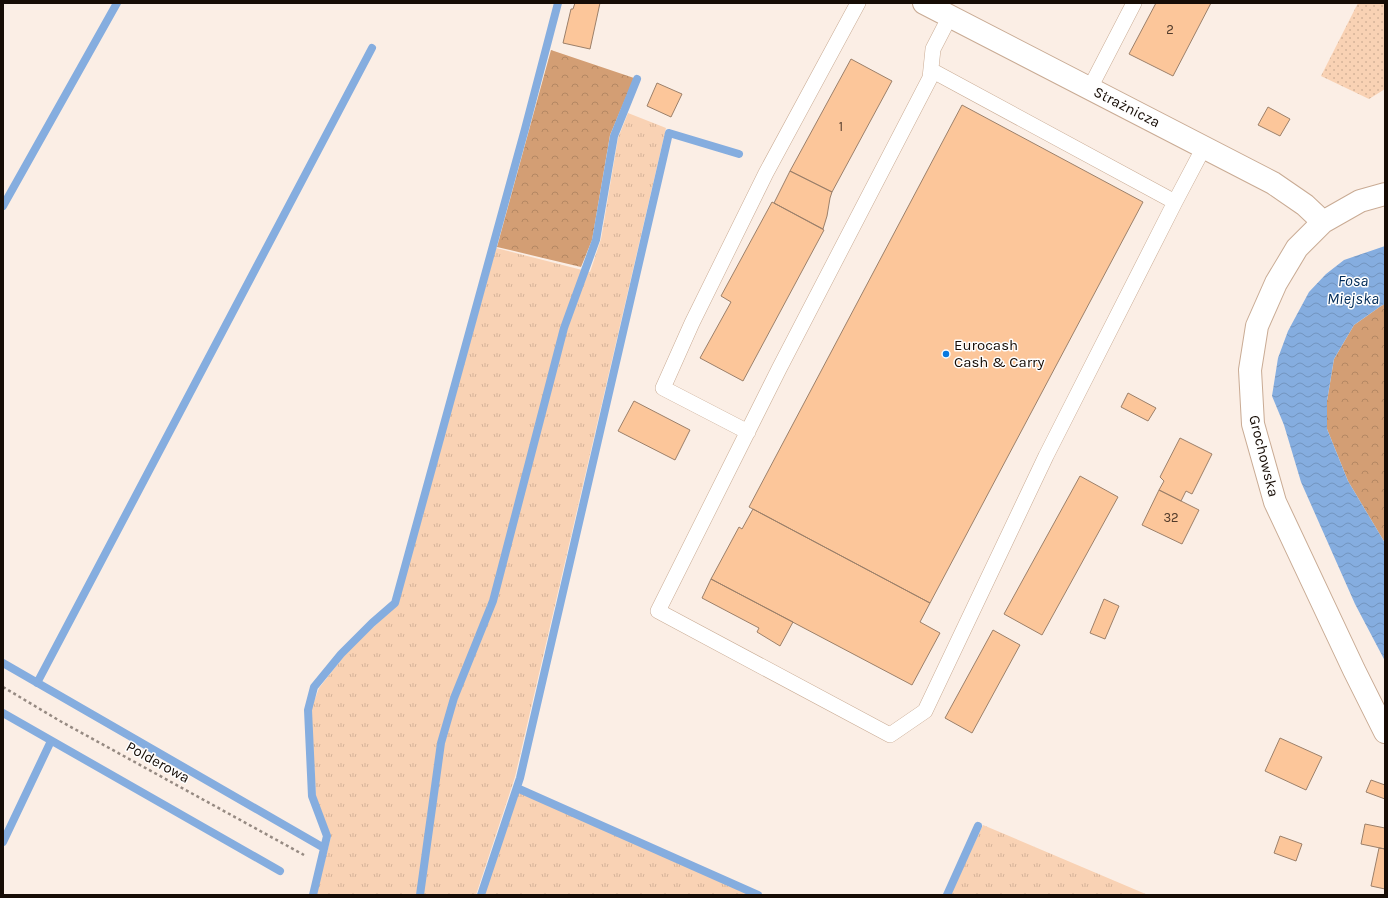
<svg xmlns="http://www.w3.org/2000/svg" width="1388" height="898" font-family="Karla,sans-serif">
	<defs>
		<pattern id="grass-tufts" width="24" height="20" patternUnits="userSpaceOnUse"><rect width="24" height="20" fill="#f9d2b4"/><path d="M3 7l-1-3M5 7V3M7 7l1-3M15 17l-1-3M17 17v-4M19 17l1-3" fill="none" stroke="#d5b399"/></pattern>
		<pattern id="forest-crowns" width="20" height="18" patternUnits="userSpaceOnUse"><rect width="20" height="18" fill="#d39e74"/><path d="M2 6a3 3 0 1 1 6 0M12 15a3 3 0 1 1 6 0" fill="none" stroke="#b48763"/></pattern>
		<pattern id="garden-dots" width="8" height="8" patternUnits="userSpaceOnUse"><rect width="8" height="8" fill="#f9d2b4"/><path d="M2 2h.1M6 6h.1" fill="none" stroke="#d5b399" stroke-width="1.8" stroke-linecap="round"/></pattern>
		<pattern id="water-waves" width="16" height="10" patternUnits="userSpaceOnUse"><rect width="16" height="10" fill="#85addf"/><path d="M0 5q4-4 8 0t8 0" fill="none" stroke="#7294be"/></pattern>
	</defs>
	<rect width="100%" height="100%" fill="#fbeee5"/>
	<!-- grass -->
	<path fill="url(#grass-tufts)" d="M628,113L666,128L515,777L476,895H316L331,837L316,797L311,710L319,688L348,651L398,604L496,248L590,272L601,239L618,138Z
		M518,791L753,895H484Z
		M983,825L1148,895H950Z"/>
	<!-- forest -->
	<path fill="url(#forest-crowns)" d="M551,50L634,78L610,135L592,240L581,267L497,247Z
		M1385,304V543L1348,481L1327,429V401L1334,359L1354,325L1381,306Z"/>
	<!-- garden -->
	<path fill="url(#garden-dots)" d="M1358,3H1385V89L1369,99L1321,76Z"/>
	<!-- water -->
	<path fill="url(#water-waves)" d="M1385,246V304L1381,306L1354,325L1334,359L1327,401V429L1348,481L1385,543V661L1355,604L1301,482L1284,425L1272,396L1278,358L1288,331L1309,292L1326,274L1344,260Z"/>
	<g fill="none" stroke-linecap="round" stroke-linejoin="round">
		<!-- stream -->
		<path stroke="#85addf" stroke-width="8" d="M3,206L117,3
			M3,663L324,848
			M37,683L372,48
			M3,713L280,871
			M517,788L758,895
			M3,842L51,741
			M313,895L327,836L312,796L308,710L314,687L341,654L372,623L395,603L525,129L558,3
			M420,895L441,743L454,698L493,601L564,328L596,240L614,136L637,79
			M481,895L520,778L669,133L739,154
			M947,895L978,826"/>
	</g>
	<!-- building -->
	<path fill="#fcc69a" stroke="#9c806a" d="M575,3H600L590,49L563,43L571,9H573Z
		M1156,3H1211L1173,76L1129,54Z
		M851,59L892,81L832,192L790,171Z
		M657,83L682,94L671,117L647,106Z
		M962,105L1143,202L930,603L749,507Z
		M1268,107L1290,119L1280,136L1258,125Z
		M790,171L832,192L830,198L827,216L823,229L774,203Z
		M772,202L824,230L743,381L700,358L731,302L721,296Z
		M1128,393L1156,408L1148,421L1121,407Z
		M634,401L690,430L675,460L618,431Z
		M1180,438L1212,454L1192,494L1186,491L1181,501L1159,490L1164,481L1160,477Z
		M1080,476L1118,497L1042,635L1004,614Z
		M1159,490L1199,510L1182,544L1142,525Z
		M753,509L930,603L920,622L940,633L912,685L711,579L739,527L742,529Z
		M711,579L793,622L780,646L757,632L759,628L702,598Z
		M1104,599L1119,606L1105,639L1090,633Z
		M993,630L1020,645L972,733L945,718Z
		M1280,738L1322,757L1306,790L1265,771Z
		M1371,780L1385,785V799L1366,792Z
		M1365,824L1385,828V849L1361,844Z
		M1280,836L1302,844L1296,861L1274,853Z
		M1379,848L1385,849V889L1371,886Z"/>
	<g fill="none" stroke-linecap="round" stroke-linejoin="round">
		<defs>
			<path id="service" d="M950,16L933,49L930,78L779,369L658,611L890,735L925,711L1046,456L1175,202L1204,147
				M931,70L1175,202
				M1090,88L1134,3
				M748,432L663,388L692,323L766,173L858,3"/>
			<path id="minor" d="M924,3L1273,183L1305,205L1323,222
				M1385,194L1360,201L1323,222L1297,248L1276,283L1257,326L1250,370L1253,424L1275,502L1354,670L1385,732"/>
		</defs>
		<!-- service casing -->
		<use href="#service" stroke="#c9ab94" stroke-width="16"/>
		<!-- minor casing -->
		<use href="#minor" stroke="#c9ab94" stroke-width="24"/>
		<!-- path -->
		<path stroke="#968a82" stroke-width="2.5" stroke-dasharray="3 3" stroke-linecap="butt" d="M3,687L60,721L304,855"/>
		<!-- service -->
		<use href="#service" stroke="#fff" stroke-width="15"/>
		<!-- minor -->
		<use href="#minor" stroke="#fff" stroke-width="22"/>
	</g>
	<!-- markers -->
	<circle fill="#0979e0" stroke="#fefefe" stroke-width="1.5" cx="946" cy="354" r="4"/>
	<g text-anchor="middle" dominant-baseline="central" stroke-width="3" stroke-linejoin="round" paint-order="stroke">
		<!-- number labels -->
		<g font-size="13" fill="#503a2a">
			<text x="1170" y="29">2</text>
			<text x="841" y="126">1</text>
			<text x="1171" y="517">32</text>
		</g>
		<!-- street labels -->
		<g font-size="15" fill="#160c05" stroke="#fefefe">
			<text transform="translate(1127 107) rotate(27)">Strażnicza</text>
			<text transform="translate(1264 456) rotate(76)">Grochowska</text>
			<text transform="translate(158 762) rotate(29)">Polderowa</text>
		</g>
		<!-- poi labels -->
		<g font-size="15" fill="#160c05" stroke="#fefefe" text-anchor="start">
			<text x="954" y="345">Eurocash<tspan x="954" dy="17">Cash &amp; Carry</tspan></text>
		</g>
		<!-- water labels -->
		<g font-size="16" font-style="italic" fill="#002b58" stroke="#fefefe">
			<text x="1353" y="280">Fosa<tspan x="1353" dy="18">Miejska</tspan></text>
		</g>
	</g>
	<!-- border -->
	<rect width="1388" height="898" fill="none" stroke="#160c05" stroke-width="8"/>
</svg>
